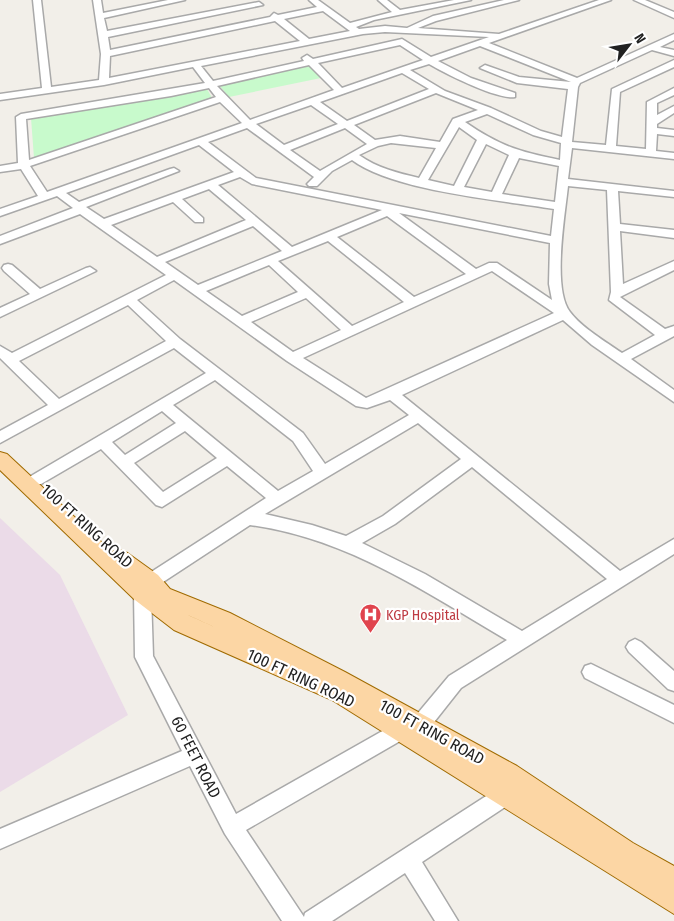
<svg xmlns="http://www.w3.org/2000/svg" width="674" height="921" font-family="'Fira Sans Condensed',sans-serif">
	<rect width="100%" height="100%" fill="#f2efe9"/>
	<!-- industrial -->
	<path fill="#ebdbe8" d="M0,518L60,575L128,715L0,792Z"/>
	<!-- park -->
	<path fill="#c8facc" d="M310,66L321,78L229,97L219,85Z
		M207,89L212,98L34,158L31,118Z"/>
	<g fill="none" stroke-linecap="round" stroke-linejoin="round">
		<defs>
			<path id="minor" d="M33,0H41L51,87L99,80L101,54L93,0H101L103,13L168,0H185L104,18L107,31L259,2L263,5L108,37L110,50L270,17L274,13L278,15L317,7L309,0H318L350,23L392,12L378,0H387L400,10L454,0H471L374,20L356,27L359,29L385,26L407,28L433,16L504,0H519L436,21L418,28L499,34L599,0H611L489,43L577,78L674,34V40L660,47L674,50V56L652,50L580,83L578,87L572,142L606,145L612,89L674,60V67L620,92L616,146L646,149L647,102L674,88V95L657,103V115L674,106V113L657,124V128L674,130V136L657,134L656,151L674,153V159L572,148L568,179L674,191V197L618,191L620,224L674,230V238L620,231L623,284L674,261V270L620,297L665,329L674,326V336L631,359L674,390V402L592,345L563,320L402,395L620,571L674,539V554L461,688L427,731L420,734L413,731L411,725L413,719L449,676L507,640C425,592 347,538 250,525L157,586L151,595L153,656L236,814L393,725L400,722L407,725L409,731L407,737L246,830L304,917L305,913L497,789L504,786L511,789L514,796L511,803L422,862L458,921H435L405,873L332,921H282L225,834L190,766L0,849V829L182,751L135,657L134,594L145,576L266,498L227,466L162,507L156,505L101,449L41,484H31L28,480L31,476L206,373L174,348L0,443V431L48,405L0,358V346L12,353L166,275L80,214L0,244V236L73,208L57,196L0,216V209L38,196L21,169L0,172V166L18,163L16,117L21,114L205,83L193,67L104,85L0,100V94L42,88ZM323,11L350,31L309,39L284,19ZM275,21L300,41L109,78L110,56ZM385,32L489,37L431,57L402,39L313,59L307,55L302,58L304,61L213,81L201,66L363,34ZM400,45L423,60L342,88L318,63ZM480,46L571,82L519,77L485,65L480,68L517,83L568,89L562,137L541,131L491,108L445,91L410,70L429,64C446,74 498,100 515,97V93L471,78L438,61ZM309,65L334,90L250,120L217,86ZM402,73L429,89L347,121L320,102ZM209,88L216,97L29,160L26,119L171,96ZM436,93L478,110L453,119L440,142L400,136L375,140L354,125ZM220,102L242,123L47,192L30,166ZM311,105L338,124L284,145L256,124ZM487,114L533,135L561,143L560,160C519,152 500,146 465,122ZM459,127L477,140L454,186L428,180ZM247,128L314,177L307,184L309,186H317L332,171L352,160C393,191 501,200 554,209L551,236L256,178L208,142ZM345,128L367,144L320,171L290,150ZM391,143L436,148L419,178C398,173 377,168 359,155L378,146ZM486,144L509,155L492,192L464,187ZM199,145L234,172L104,219L86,207L179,171L174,168L170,169L79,202L66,193ZM519,158L559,166L555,202L502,194ZM240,177L252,184L382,210L292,247L218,185ZM568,186L607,190L611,292L609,300L655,335L622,353C606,342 581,327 570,312C552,289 565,215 568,186ZM209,189L246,220L157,257L111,225L173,202L195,222H203V218L182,199ZM399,213L550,243L549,284L552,300L497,263H489L476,269ZM387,216L466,274L414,297L337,237ZM253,226L282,251L198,285L165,262ZM328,241L404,302L352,326L278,261ZM269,265L298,292L242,316L206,291ZM492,271L554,313L366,398L303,358ZM174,280L287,361L356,406L367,408L390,400L409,415L325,464L303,433L180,339L137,300ZM306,298L341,330L293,352L251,322ZM128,305L166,341L59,399L19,361ZM215,380L293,441L313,471L278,491L173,405ZM162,411L176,423L125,455L112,442ZM418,423L461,459L383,516L346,536L312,525L265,514ZM185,431L217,458L163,492L134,463ZM472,467L607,579L522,631L425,574L362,543L395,524Z
				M634,0H645L674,12V18Z
				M8,264L12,265L40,289L86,268L90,267L96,271L0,317V308L30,294L4,271L2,268L4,265Z
				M635,639L641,642L674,671V691L668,689L629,652L626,647L629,642Z
				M591,664L674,705V723L585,678L582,672L585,666Z"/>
			<path id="major" d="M0,452L7,454L112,552L119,550L126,552L158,575L170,589L230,613L345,672L517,766L633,843L674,866V914L332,700L174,630L135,600L0,470ZM188,615L223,631L190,616Z"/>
		</defs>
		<!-- minor casing -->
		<use href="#minor" stroke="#a9a9a9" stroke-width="3"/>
		<!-- major casing -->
		<use href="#major" stroke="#a06b00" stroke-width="2"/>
		<!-- minor -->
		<use href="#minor" fill="#fff" fill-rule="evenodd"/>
		<!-- major -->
		<use href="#major" fill="#fcd6a4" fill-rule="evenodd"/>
	</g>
	<!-- icons -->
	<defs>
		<symbol id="hospital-pin" viewBox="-11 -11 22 30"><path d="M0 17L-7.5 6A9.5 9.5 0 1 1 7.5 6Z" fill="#e0444e" stroke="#fff"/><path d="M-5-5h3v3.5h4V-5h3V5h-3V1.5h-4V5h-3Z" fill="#fff"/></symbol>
	</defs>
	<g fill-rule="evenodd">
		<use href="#hospital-pin" x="358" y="602" width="25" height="34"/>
	</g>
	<g text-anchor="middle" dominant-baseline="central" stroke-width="4.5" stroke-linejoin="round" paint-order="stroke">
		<!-- health labels -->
		<g font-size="14" fill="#be3a42" stroke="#fff" text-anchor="start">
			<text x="386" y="615">KGP Hospital</text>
		</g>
		<!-- near-street labels -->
		<g font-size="16" fill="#222" stroke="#fff">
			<text transform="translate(87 526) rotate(42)">100 FT RING ROAD</text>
			<text transform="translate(301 678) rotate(25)">100 FT RING ROAD</text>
			<text transform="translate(432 732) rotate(29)">100 FT RING ROAD</text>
			<text transform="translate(196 757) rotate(63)">60 FEET ROAD</text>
		</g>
	</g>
	<!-- north arrow -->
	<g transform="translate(629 45) rotate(59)" stroke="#ffffff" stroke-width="4" paint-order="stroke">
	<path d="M0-4L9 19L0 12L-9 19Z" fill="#222222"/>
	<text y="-8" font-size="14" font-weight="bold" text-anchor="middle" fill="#222222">N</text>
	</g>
</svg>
